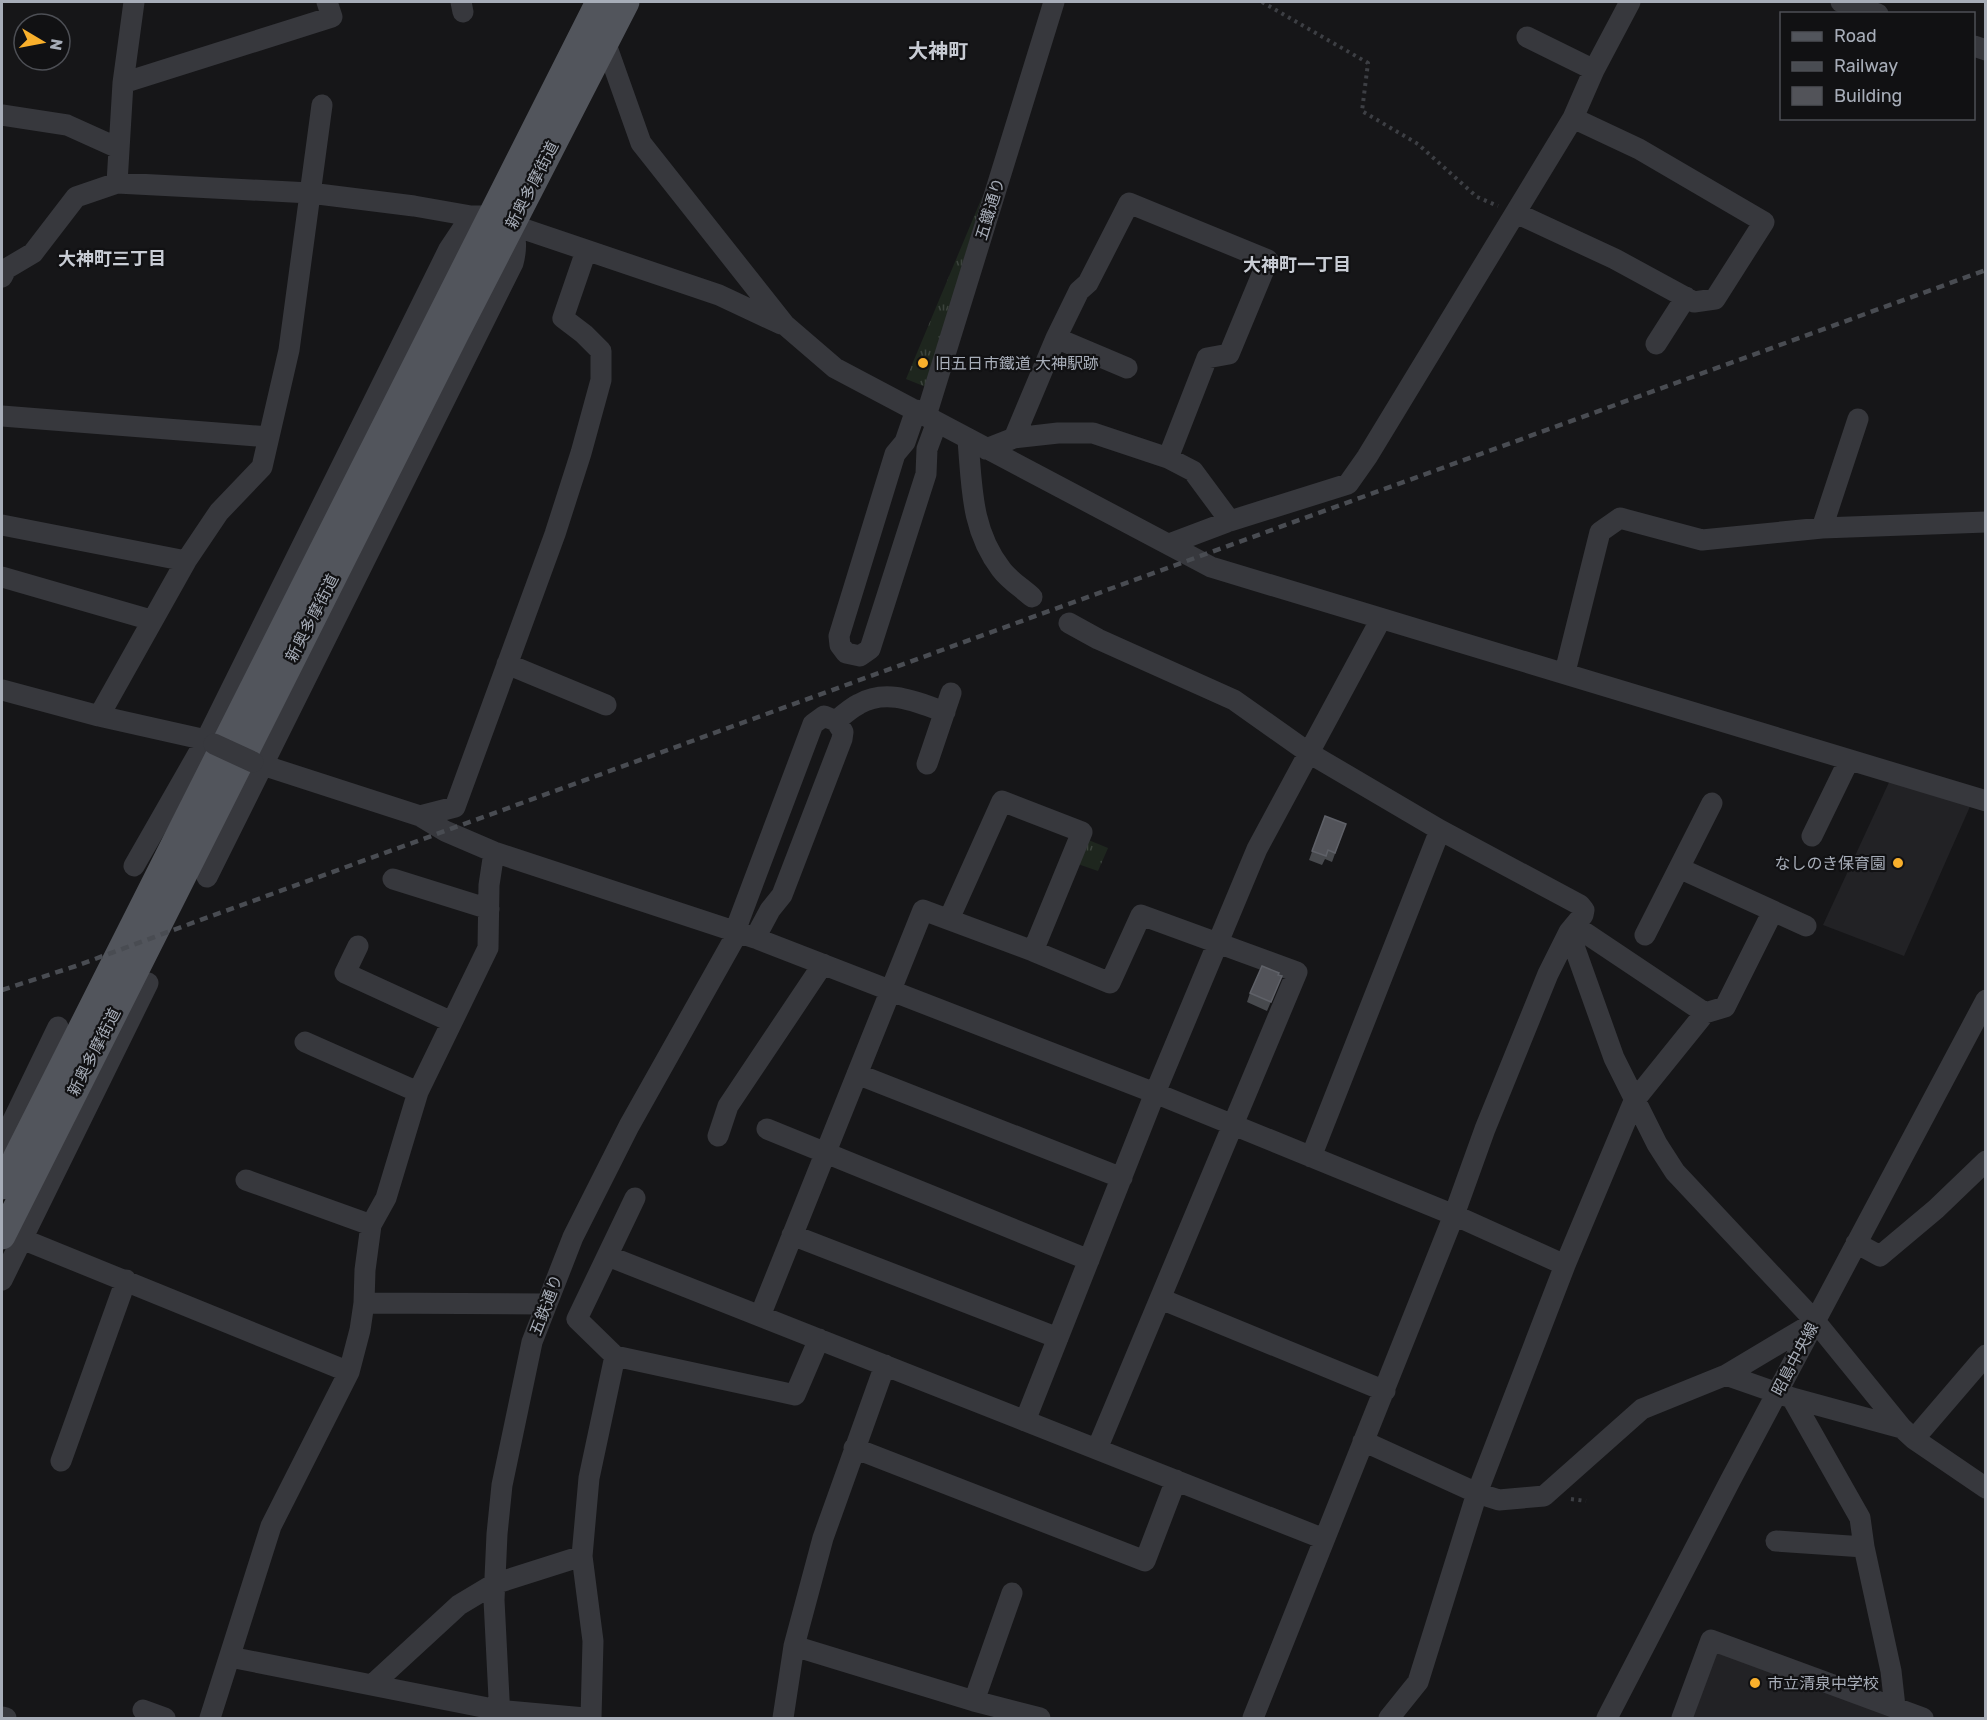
<svg xmlns="http://www.w3.org/2000/svg" width="1987" height="1720" font-family="Rubik,'Noto Sans JP',sans-serif">
	<defs>
		<pattern id="park-tufts" width="24" height="20" patternUnits="userSpaceOnUse" patternTransform="scale(1.5)"><rect width="24" height="20" fill="#1e261e"/><path d="M3 7l-1-3M5 7V3M7 7l1-3M15 17l-1-3M17 17v-4M19 17l1-3" fill="none" stroke="#3c433d"/></pattern>
	</defs>
	<rect width="100%" height="100%" fill="#161618"/>
	<!-- built -->
	<path fill="#222225" d="M1891,778L1972,802L1904,956L1823,925Z
		M1714,1648L1902,1718H1688Z"/>
	<!-- park -->
	<path fill="url(#park-tufts)" d="M983,195L926,387L906,379Z
		M1086,839L1108,848L1098,871L1075,863Z"/>
	<g fill="none" stroke-linecap="round" stroke-linejoin="round">
		<!-- path -->
		<path stroke="#3d3f44" stroke-width="4" stroke-dasharray="3 4.5" stroke-linecap="butt" d="M1262,2L1368,63L1362,111L1418,144L1477,197L1498,206
			M1571,1499L1586,1501"/>
		<!-- minor -->
		<path stroke="#37383d" stroke-width="21" d="M461,2L463,12
			M1841,2L1878,14
			M603,36L641,143L785,325L835,368L1211,567L1986,801
			M1527,37L1594,70
			M1974,46L1986,50
			M123,83L332,17L327,2
			M2,115L67,125L118,148
			M117,183L123,83L134,2
			M1516,213L1615,259L1694,302L1715,299L1764,222L1639,149L1573,118
			M512,225L719,295L781,324
			M2,277L6,269L33,253L76,197L117,183L310,193L414,206L471,216H482
			M1056,338L1127,368
			M1656,344L1686,297
			M916,410L905,442L895,454L839,636L840,645L846,653L860,656L870,649L926,474L927,449L937,422
			M2,416L269,437
			M926,416L1054,2
			M1014,438L1058,433H1093L1168,458L1193,471L1230,521
			M968,440C972,487 971,530 1001,569C1009,580 1022,588 1032,597
			M986,449L1014,438L1056,338L1079,291L1088,283L1129,203L1268,260L1229,354L1207,358L1168,458
			M2,525L186,561
			M1822,528L1858,419
			M1169,544L1230,521L1348,484L1367,457L1573,118L1594,70L1630,2
			M2,577L151,620
			M1069,623L1098,639L1234,700L1309,753L1440,830L1580,905L1584,910L1583,915L1569,932L1548,974L1485,1129L1454,1215L1253,1718
			M507,664L606,705
			M1565,672L1600,532L1620,518L1702,540L1822,528L1986,522
			M2,690L99,716L206,740L214,744
			M99,716L186,561L219,512L262,467L289,350L322,105
			M836,721C843,715 851,708 859,704C887,688 916,702 945,712
			M253,762L420,816L445,831L494,852L755,938L1155,1093L1454,1215L1565,1265
			M927,764L951,693
			M420,816L455,807L555,534L581,453L601,380V351L584,334L563,318L586,251
			M1812,836L1849,760
			M134,866L206,740L449,249L471,216
			M1679,868L1806,926
			M207,877C307,672 412,468 513,263C517,248 516,239 512,225
			M393,879L489,909
			M949,919L1002,801L1082,832L1033,951
			M1575,926L1705,1013
			M735,931L813,724L824,716L836,721L843,732L842,739L782,895L770,910L755,938
			M1569,932L1614,1058L1657,1144L1675,1172L1815,1321L1902,1428L1914,1439L1986,1488
			M1645,935L1712,803
			M358,946L345,973L452,1022
			M305,1042L418,1092
			M857,1074L1122,1178
			M767,1129L1089,1260
			M718,1136L728,1106L823,964
			M2,1143L58,1027
			M1311,1157L1440,830
			M246,1180L371,1225
			M792,1235L1058,1338
			M22,1239L349,1372
			M1856,1243L1880,1256L1936,1209L1986,1161
			M608,1256L1324,1539
			M2,1280L148,983
			M1161,1299L1385,1391
			M364,1303L545,1304
			M760,1316L923,910L1033,951L1110,983L1141,915L1297,972L1097,1449
			M615,1356L795,1395L819,1339
			M1726,1375L1815,1322
			M1792,1398L1860,1518L1864,1547L1891,1671L1895,1707
			M1025,1421L1155,1093L1257,849L1381,619
			M1914,1439L1986,1355
			M1363,1441L1477,1493L1499,1500L1544,1496L1642,1409L1726,1375L1792,1398L1902,1428
			M854,1448L1145,1561L1176,1480
			M61,1461L126,1280
			M1776,1541L1864,1547
			M794,1646L974,1701L1040,1718
			M230,1657L498,1710L585,1718
			M372,1685L459,1605L494,1584L582,1556
			M974,1701L1012,1593
			M143,1710L165,1718
			M2,1717L6,1718
			M210,1718L271,1526L349,1372L360,1330L364,1303L365,1270L371,1225L386,1198L418,1092L488,948L489,885L494,852
			M500,1718L494,1600L497,1534L502,1485L532,1342L573,1237L629,1126L738,932
			M591,1718L593,1641L582,1556L589,1478L615,1356L577,1319L635,1198
			M783,1718L794,1646L823,1538L885,1365
			M1389,1718L1418,1682L1477,1493L1565,1265L1634,1101L1705,1013L1725,1007L1773,911
			M1607,1718L1730,1481L1986,1000
			M1682,1718L1711,1640L1923,1718"/>
		<!-- major -->
		<path stroke="#52555c" stroke-width="27" d="M2,1186L599,2
			M2,1236L455,335L626,2"/>
		<!-- rail -->
		<path stroke="#494c52" stroke-width="4.5" stroke-dasharray="8 6" stroke-linecap="butt" d="M2,990L76,966L195,922L1986,270"/>
		<!-- minor-bridge -->
		<path stroke="#37383d" stroke-width="21" d="M214,744L253,762"/>
	</g>
	<!-- wall -->
	<path fill="#47494d" d="M1325,816L1346,824L1332,862L1325,859L1322,865L1309,860Z
		M1278,975L1282,976L1267,1011L1247,1002L1250,993Z"/>
	<!-- building -->
	<path fill="#525359" stroke="#5f6168" stroke-width="1.5" d="M1325,816L1346,824L1335,853L1328,850L1326,856L1312,851Z
		M1262,966L1279,973L1278,975L1282,976L1271,1002L1250,993Z"/>
	<!-- markers -->
	<g fill="#f9b02c" stroke="#111113" stroke-width="2">
		<circle cx="923" cy="363" r="6"/>
		<circle cx="1898" cy="863" r="6"/>
		<circle cx="1755" cy="1683" r="6"/>
	</g>
	<g text-anchor="middle" dominant-baseline="central" stroke-width="4.5" stroke-linejoin="round" paint-order="stroke">
		<!-- street labels -->
		<g font-size="16" fill="#a7adb8" stroke="#111113">
			<text transform="translate(532 185) rotate(-63)">新奥多摩街道</text>
			<text transform="translate(990 209) rotate(-73)">五鐵通り</text>
			<text transform="translate(312 618) rotate(-63)">新奥多摩街道</text>
			<text transform="translate(94 1052) rotate(-63)">新奥多摩街道</text>
			<text transform="translate(546 1305) rotate(-69)">五鉄通り</text>
			<text transform="translate(1795 1359) rotate(-62)">昭島中央線</text>
		</g>
		<!-- poi labels -->
		<g font-size="16" fill="#a7adb8" stroke="#111113" text-anchor="start">
			<text x="935" y="363">旧五日市鐵道 大神駅跡</text>
			<text x="1886" y="863" text-anchor="end">なしのき保育園</text>
			<text x="1767" y="1683">市立清泉中学校</text>
		</g>
		<!-- neighbourhood labels -->
		<g font-size="18" font-weight="bold" fill="#c8ccd4" stroke="#111113">
			<text x="112" y="259">大神町三丁目</text>
			<text x="1297" y="265">大神町一丁目</text>
		</g>
		<!-- quarter labels -->
		<g font-size="20" font-weight="bold" fill="#c8ccd4" stroke="#111113">
			<text x="938" y="51">大神町</text>
		</g>
	</g>
	<!-- border -->
	<rect width="1987" height="1720" fill="none" stroke="#a7adb8" stroke-width="6"/>
	<!-- legend -->
	<rect x="1780" y="12" width="195" height="108" fill="#111113" stroke="#4d4f55" stroke-width="1.5"/>
	<rect x="1792" y="32" width="30" height="9" fill="#52555c" stroke="#4d4f55" stroke-width="1.5"/>
	<text x="1834" y="42" font-size="18" fill="#a7adb8">Road</text>
	<rect x="1792" y="62" width="30" height="9" fill="#494c52" stroke="#4d4f55" stroke-width="1.5"/>
	<text x="1834" y="72" font-size="18" fill="#a7adb8">Railway</text>
	<rect x="1792" y="87" width="30" height="18" fill="#525359" stroke="#4d4f55" stroke-width="1.5"/>
	<text x="1834" y="102" font-size="18" fill="#a7adb8">Building</text>
	<!-- north arrow -->
	<g transform="translate(42 42) rotate(100)"><circle r="28" fill="#111113" stroke="#4d4f55" stroke-width="1.5"/>
	<path d="M0-4.5L10 22L0 15L-10 22Z" fill="#f9b02c"/>
	<text y="-9" font-size="16" font-weight="bold" text-anchor="middle" fill="#a7adb8">N</text>
	</g>
</svg>
